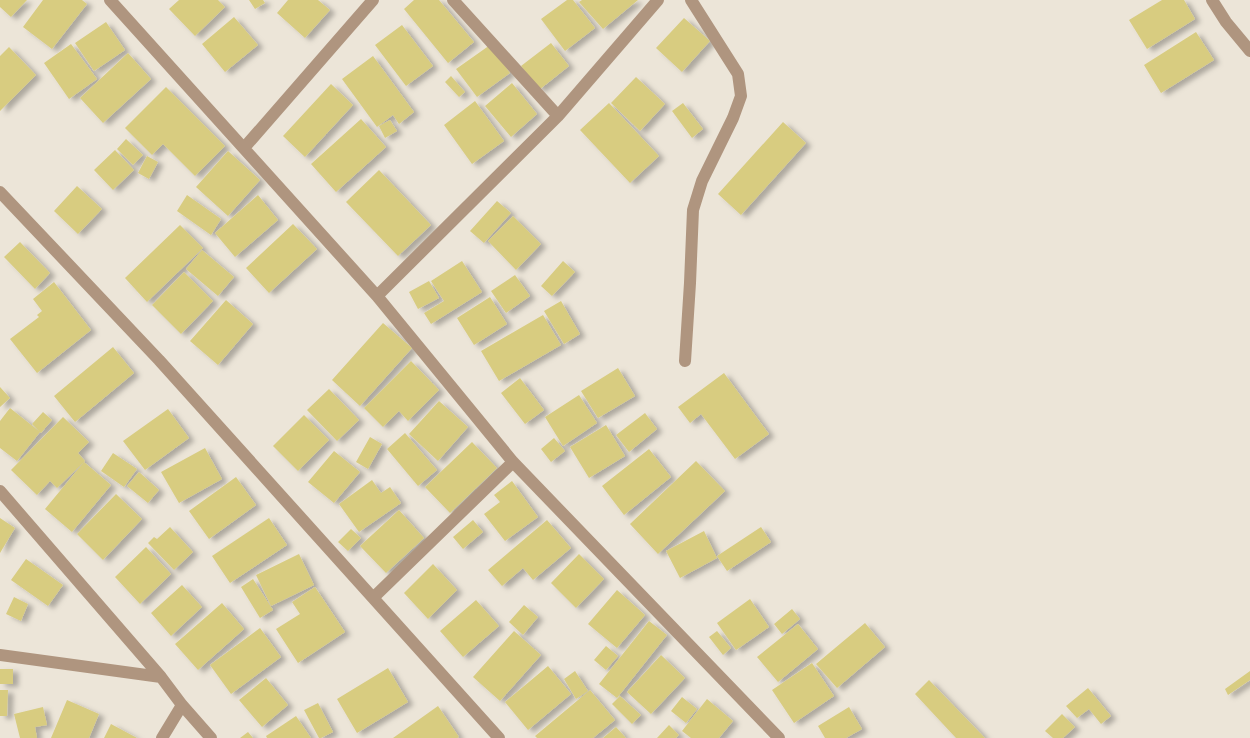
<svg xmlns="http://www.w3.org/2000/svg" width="1250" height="738" font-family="'Source Sans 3',sans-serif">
	<defs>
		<filter id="shadow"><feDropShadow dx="5.5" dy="3" stdDeviation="2.5" flood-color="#0004"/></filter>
	</defs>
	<rect width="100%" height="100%" fill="#ece5d8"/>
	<!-- building -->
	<path fill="#d8cc80" filter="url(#shadow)" d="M0,0H27L11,17L0,7Z
		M43,0H82L87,4L52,49L23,27Z
		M179,0H218L225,7L195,36L169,9Z
		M249,0H263L265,3L255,9Z
		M288,0H318L330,10L305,38L277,13Z
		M414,0H439L474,42L448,63L404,9Z
		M567,0H573L595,28L565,51L541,19Z
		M582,0H638L603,29L579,2Z
		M1162,0H1184L1195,19L1147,49L1129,20Z
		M234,17L258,45L225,72L202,44Z
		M684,18L710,41L682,72L656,48Z
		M106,22L125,50L94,71L75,43Z
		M402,25L433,66L406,86L375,45Z
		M1196,32L1214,60L1161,93L1144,65Z
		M551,43L569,66L539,90L521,66Z
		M71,44L97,79L69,99L44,63Z
		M490,45L510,73L477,97L456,69Z
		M9,47L36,75L0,111V56Z
		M128,53L151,79L103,123L80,98Z
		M373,56L414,112L399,124L393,115L377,127L342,79Z
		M451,76L465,92L459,97L445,82Z
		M636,77L665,104L640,131L611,103Z
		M512,83L537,114L511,137L485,106Z
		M331,84L353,105L305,157L283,136Z
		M166,87L225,146L195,176L163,144L152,155L125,128Z
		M475,101L504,141L472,164L444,125Z
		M609,103L659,156L630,183L580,130Z
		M683,103L703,129L692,138L672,111Z
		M361,119L386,147L336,192L311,164Z
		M390,120L397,131L385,138L379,126Z
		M783,122L806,143L741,215L718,194Z
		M126,139L143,155L133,165L117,149Z
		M115,150L134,170L113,190L94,170Z
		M228,151L260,180L228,216L196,187Z
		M147,156L158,162L149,179L138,173Z
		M379,170L431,225L398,256L346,202Z
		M77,186L102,209L78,234L54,211Z
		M187,195L221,219L211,235L177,211Z
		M258,195L278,220L235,257L215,233Z
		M497,201L511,213L484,243L470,231Z
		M513,216L541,244L516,270L488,241Z
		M293,224L317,249L269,293L246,268Z
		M180,225L203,248L147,302L125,278Z
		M20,242L50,273L35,289L4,257Z
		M202,250L234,277L218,296L186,269Z
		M462,261L482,292L431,324L424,313L444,301L431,281Z
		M563,261L575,272L552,296L541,286Z
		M184,272L213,301L181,334L152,305Z
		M515,275L530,296L506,313L491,291Z
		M429,281L439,298L418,309L409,292Z
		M54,282L91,330L37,373L10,339L39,317L37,315L42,311L33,299Z
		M490,297L507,324L474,345L457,318Z
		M226,300L253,324L218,365L190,341Z
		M561,301L580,334L564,344L544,311Z
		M543,315L561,345L499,381L481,351Z
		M383,323L412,348L360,406L332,380Z
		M113,347L134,373L75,422L54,396Z
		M411,361L439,390L408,421L399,411L383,427L364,408Z
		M618,368L635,396L598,418L581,391Z
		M724,373L769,434L735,459L701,414L690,423L678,407Z
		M520,378L544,410L525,424L501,393Z
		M0,387L10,398L0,407Z
		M329,389L359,420L337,441L307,410Z
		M579,395L597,423L563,446L545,417Z
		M439,401L468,427L438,461L409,434Z
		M10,408L40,432L17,461L0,448V421Z
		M168,409L189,438L145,470L123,441Z
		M43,412L52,420L41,433L32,424Z
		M645,413L657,429L629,452L616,435Z
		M304,415L329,440L298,471L273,446Z
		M63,417L89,442L78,453L85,461L57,488L50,481L37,495L11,470Z
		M606,425L625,456L589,478L570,447Z
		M405,433L437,470L418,486L387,449Z
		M370,437L382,444L368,469L356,462Z
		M554,438L565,451L551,462L541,449Z
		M472,442L497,468L450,513L425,487Z
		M205,448L222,479L179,503L161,472Z
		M649,449L671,477L624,515L602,486Z
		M334,451L360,472L334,503L308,482Z
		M113,453L137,469L124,487L101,471Z
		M696,461L725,491L658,554L630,524Z
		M84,462L111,485L72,532L45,509Z
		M139,472L159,490L148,503L127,486Z
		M236,477L256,505L209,539L189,511Z
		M372,480L381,493L390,487L401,503L359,532L339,504Z
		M512,481L538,517L505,541L484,514L500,502L494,495Z
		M116,494L142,519L103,560L77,534Z
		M399,510L424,538L386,573L360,546Z
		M0,518L15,528L0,553Z
		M269,518L287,545L230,583L212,556Z
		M473,520L483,532L463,549L453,537Z
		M547,520L571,548L533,580L523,568L502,586L488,570Z
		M170,527L193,552L174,570L148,543L154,537L157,539Z
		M761,527L771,542L727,571L717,556Z
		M351,529L361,538L348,551L338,542Z
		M704,531L717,558L680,578L666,551Z
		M146,547L171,574L140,604L115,577Z
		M299,554L314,585L271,606L256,575Z
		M579,554L604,579L576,608L551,583Z
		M26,559L63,585L48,606L11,580Z
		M433,564L457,590L428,619L404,593Z
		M253,579L273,610L260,618L241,587Z
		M182,585L202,607L171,636L151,613Z
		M315,587L345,632L298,663L276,629L300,614L292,602Z
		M617,590L645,615L617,648L588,624Z
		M14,597L28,604L21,621L6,614Z
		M750,599L769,627L736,650L717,623Z
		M476,600L499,626L463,657L440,631Z
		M222,603L244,629L198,670L175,644Z
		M524,605L538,617L523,635L509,622Z
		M792,609L800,619L782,634L774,624Z
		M649,621L667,635L617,698L599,684Z
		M865,623L885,647L837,688L816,664Z
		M798,624L818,649L778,682L757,657Z
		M260,628L281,657L231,694L210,665Z
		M514,631L541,655L500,701L473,677Z
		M717,631L731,648L723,655L709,637Z
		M606,646L618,656L606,670L594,660Z
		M661,655L685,678L651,714L627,692Z
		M812,663L834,696L794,723L772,690Z
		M548,666L571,694L528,730L505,702Z
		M388,668L408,702L357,733L337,699Z
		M0,669H13V684H0Z
		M575,671L588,691L576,699L564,679Z
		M1250,671V680L1228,695L1225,689Z
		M266,678L288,705L262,727L239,700Z
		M929,680L985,738H956L915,694Z
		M1088,688L1111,716L1101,724L1089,709L1077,718L1066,706Z
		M0,690H8L7,716H0Z
		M590,690L615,720L593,738H537L535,736Z
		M620,696L641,715L632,724L612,704Z
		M682,697L697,709L686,723L671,711Z
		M707,699L733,721L719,738H691L682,731Z
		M67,700L99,714L89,738H51Z
		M318,703L333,732L321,738H319L304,710Z
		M438,706L459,737L457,738H393Z
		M43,707L47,725L35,727L37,738H20L14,714Z
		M849,707L862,729L846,738H825L818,726Z
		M1062,714L1075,727L1063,738H1053L1045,731Z
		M296,716L311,738H267L266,736Z
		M111,724L137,738H104Z
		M669,725L679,735L676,738H657Z
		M616,727L626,738H603Z
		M248,732L253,738H240Z"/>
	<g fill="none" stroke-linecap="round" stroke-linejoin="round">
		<!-- minor -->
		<path stroke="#af957f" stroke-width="12" d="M110,0L377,296L513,462L779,738
			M453,0L558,116
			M1212,0L1226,22L1250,51
			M244,148L373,0
			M0,192L159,360L499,738
			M377,296L558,116L658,0
			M685,361L690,283L693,210L702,181L733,118L741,96L738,74L691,0
			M0,491L161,677L182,705L211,738
			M374,597L513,462
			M0,655L161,677
			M162,738L182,705"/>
	</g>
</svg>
